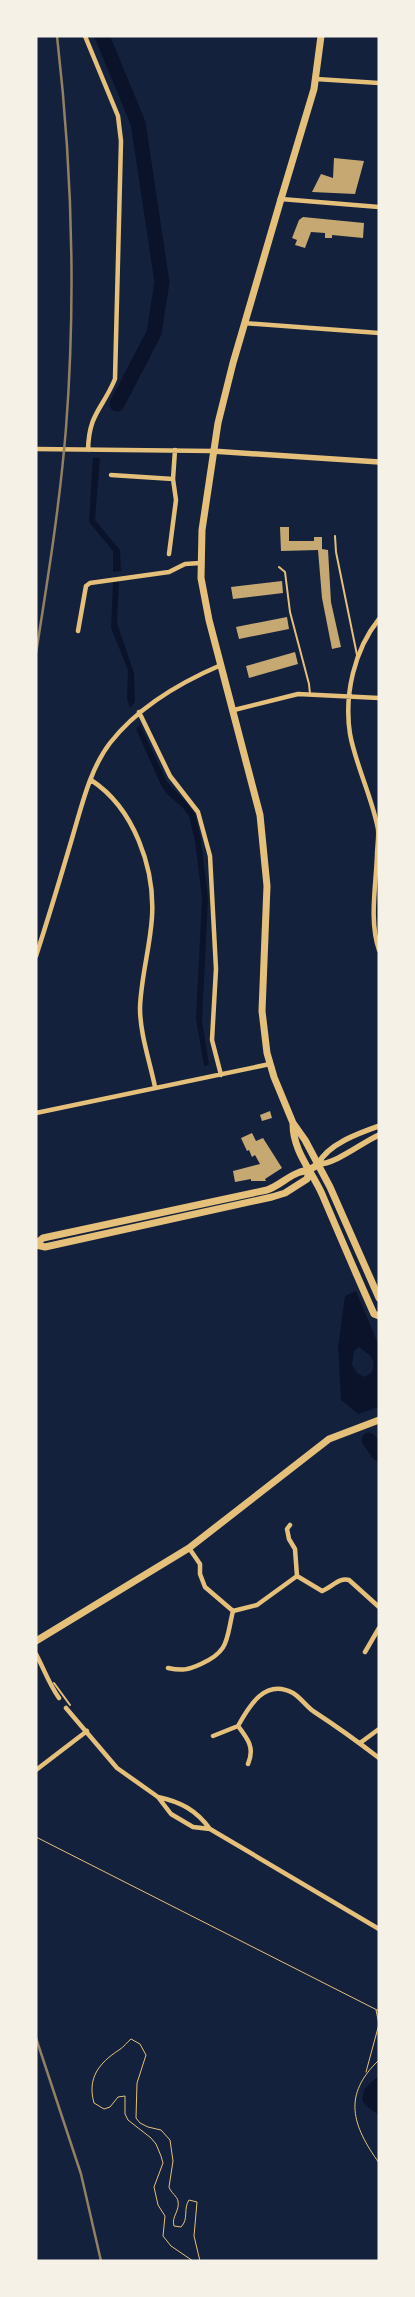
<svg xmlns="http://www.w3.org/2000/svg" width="415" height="2297" font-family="Mulish,sans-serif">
	<rect width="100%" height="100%" fill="#14213d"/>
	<!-- water -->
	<path fill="#0b132b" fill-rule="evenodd" d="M93,458H100L95,520L120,550L121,571L113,572V551L89,522Z
		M119,581L117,623L134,673L135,702L130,708L127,698L128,670L111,628L113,582Z
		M140,725L167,782L186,802L195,814L201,840L208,898L202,1021L209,1065L204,1066L196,1019L202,898L195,841L189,816L182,807L166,793L161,785L136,729Z
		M356,1291L379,1346V1407L358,1414L341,1400L338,1347L345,1296ZM359,1347C369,1355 377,1358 372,1372L365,1377L357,1373L352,1365L354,1351Z"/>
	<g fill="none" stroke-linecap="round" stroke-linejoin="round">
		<!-- river -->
		<path stroke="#0b132b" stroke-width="15" d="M102,36L138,123L162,282L154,333L117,404
			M369,1440L379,1454
			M379,2085L371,2093L370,2099L379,2106"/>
	</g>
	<!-- building -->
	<path fill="#c6a872" d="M334,158L364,161L355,194L312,192L321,174L333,178Z
		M303,217L364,223L363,238L332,235V238H325V233L311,232L305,248L295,245L297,240L292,238L299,220Z
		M280,527H289V541H314V537H322V549L328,550L331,602L341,647L332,649L322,598L318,550L281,551Z
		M282,581L283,593L233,599L231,587Z
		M287,617L289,629L239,639L236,627Z
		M295,652L298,664L249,678L246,666Z
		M270,1111L272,1118L262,1121L260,1115Z
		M252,1133L256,1141L263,1138L282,1168L265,1179L266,1181H251V1179L235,1182L233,1171L260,1164L255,1155L252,1157L249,1150L247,1151L241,1138Z"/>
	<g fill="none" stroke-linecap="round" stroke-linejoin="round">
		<!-- path -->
		<path stroke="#e5c07b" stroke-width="1" d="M36,1837L379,2011
			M379,2060C342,2095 352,2125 379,2163
			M366,2072L379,2024L376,2010
			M193,2261L171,2246L163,2236L165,2216L158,2205L154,2187L163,2163L161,2156L156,2144L151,2138L128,2120L125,2114V2096L118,2097L110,2107L104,2109L94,2103C87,2078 99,2063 119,2050C124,2047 127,2042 131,2039L140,2044L146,2055L137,2083L136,2118L140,2123L148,2127L161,2130L170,2140L173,2161L169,2187C171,2193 177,2196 178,2201C180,2211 171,2217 174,2226L181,2227C189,2219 183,2209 189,2200L197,2202L194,2236L200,2261"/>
		<!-- service -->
		<path stroke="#e5c07b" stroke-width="2" d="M335,536L336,552L357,655
			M279,567L285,572L290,612L309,684L310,694
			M54,1683L70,1705"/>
		<!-- minor -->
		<path stroke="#e5c07b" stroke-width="4.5" d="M85,36L118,116L121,141L115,379C102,410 89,413 88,450
			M316,79L379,83
			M281,199L379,207
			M244,323L379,333
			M36,449L212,451
			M111,475L173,479
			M169,554L176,500L173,479L175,450
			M379,619C354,650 344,695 350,734C356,766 372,797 378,829C379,837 377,847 377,855C376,885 369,921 379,950
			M78,631L86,586L90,583L169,572L185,564L200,563
			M234,710L298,694L379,698
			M139,712L170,776L198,812L210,856L216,969L212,1040L221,1075
			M91,780C134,808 155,868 152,917C150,948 141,977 140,1008C140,1034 150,1062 155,1087
			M36,956C49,916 61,876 73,835C82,805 90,769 110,743C138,707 179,683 221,665
			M36,1113L270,1064
			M290,1525L287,1529L289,1539L295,1549L297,1576
			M189,1548L200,1564V1574L205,1587L233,1611
			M233,1611L257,1605L297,1576L322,1591C331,1588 339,1577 349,1580L379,1607
			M365,1652L379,1628
			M36,1654C44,1669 49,1684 59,1698
			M168,1668C182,1671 188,1670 201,1664C230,1651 226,1639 233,1611
			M66,1708L117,1768L158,1797L171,1814L193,1827L210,1829
			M238,1726C248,1739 255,1748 248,1764
			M213,1736L238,1726C249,1706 265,1678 293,1693C301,1698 306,1706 313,1711C336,1726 357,1741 379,1758
			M360,1743L379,1729
			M36,1770L87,1731
			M158,1797C181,1802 196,1810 210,1829L379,1929"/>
		<!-- tertiary -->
		<path stroke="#e5c07b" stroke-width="5.5" d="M212,451L379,462
			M379,1126C359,1133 328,1144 318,1164C336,1164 361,1143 379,1135"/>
		<!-- primary -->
		<path stroke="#e5c07b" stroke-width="7" d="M281,199L233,363L218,423L202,530L201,578L209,620L260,815L267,886L262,1011L267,1053L274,1077L293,1123L305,1140L330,1187L379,1298
			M293,1124C293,1151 311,1170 322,1194C339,1234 356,1274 374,1314L379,1316
			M36,1244L43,1238L267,1190C279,1186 288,1176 300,1172C308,1170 311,1170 318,1164
			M36,1245L45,1247L272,1197L285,1193L307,1179L309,1172
			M36,1641L189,1548L329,1439L379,1420"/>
		<!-- trunk -->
		<path stroke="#e5c07b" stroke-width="7" d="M281,199L314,89L321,36"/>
		<!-- rail -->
		<path stroke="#918062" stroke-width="2.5" d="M36,653C48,578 60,503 66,428C76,298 72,166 57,36
			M36,2038L81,2174L101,2261"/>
	</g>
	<!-- border -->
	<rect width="415" height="2297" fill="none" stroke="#f6f1e7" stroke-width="75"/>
</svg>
